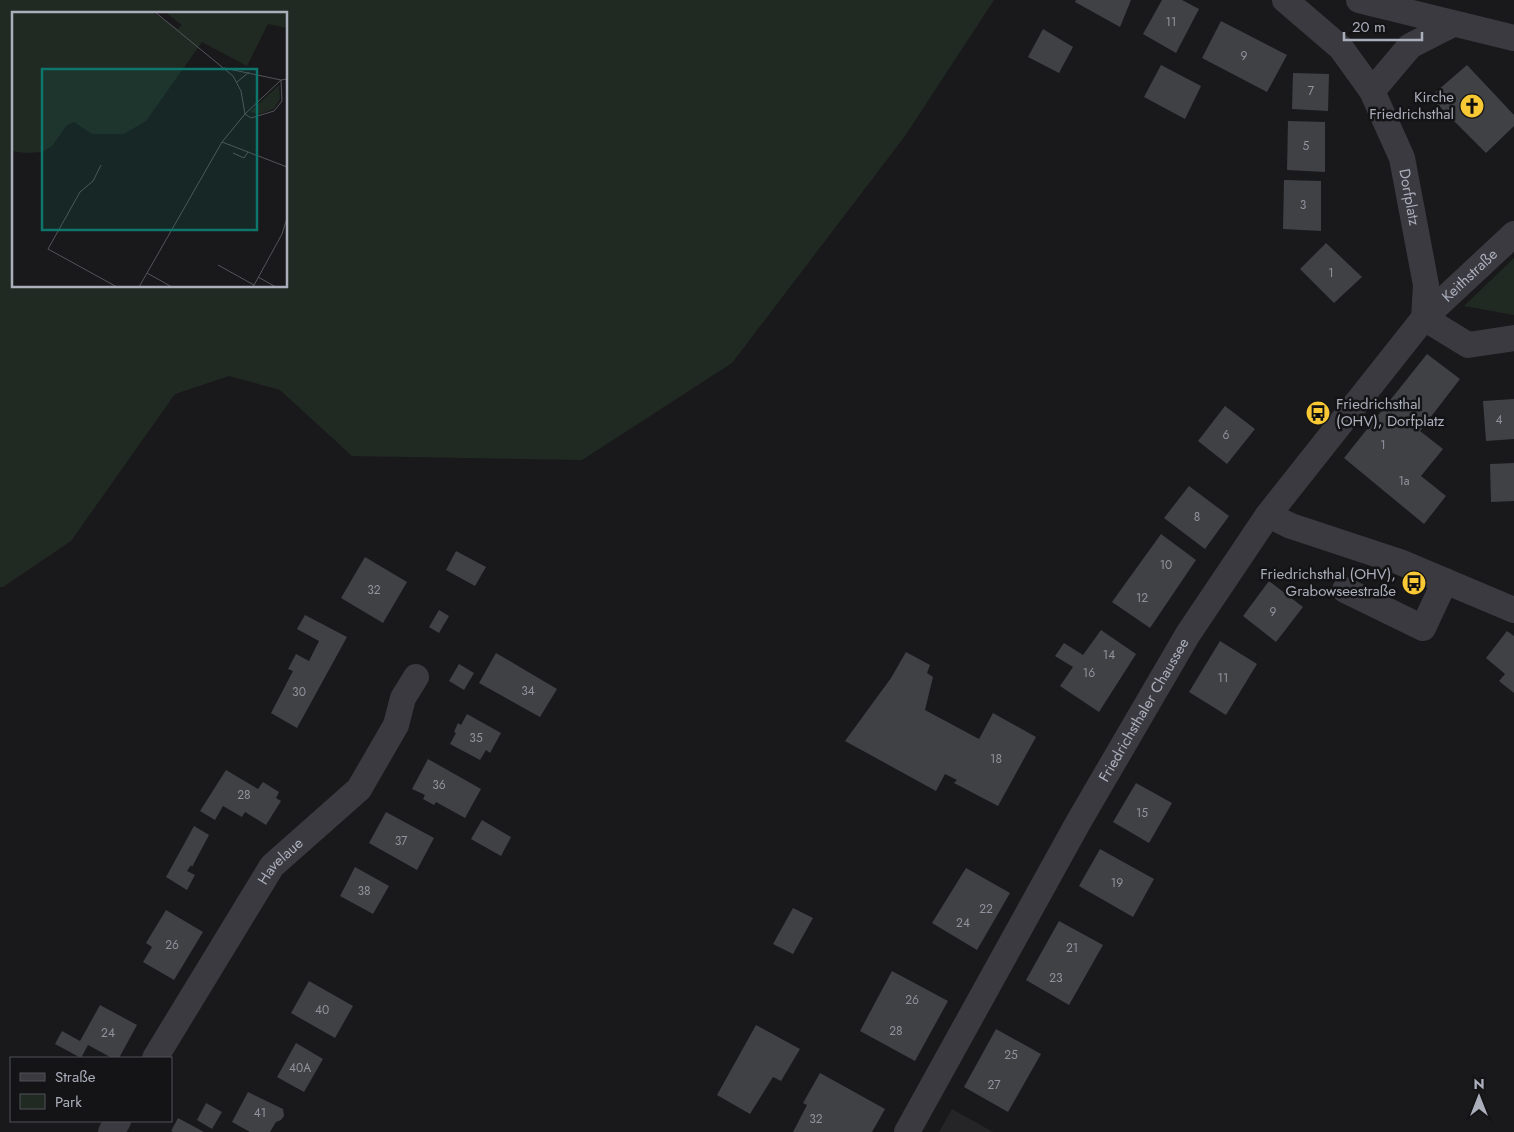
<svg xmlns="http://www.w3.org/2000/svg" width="1514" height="1132" font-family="Jost,sans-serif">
	<rect width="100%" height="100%" fill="#19191b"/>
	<!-- built -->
	<path fill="#252528" d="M952,1109L993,1132H939Z"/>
	<!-- green -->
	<path fill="#202a22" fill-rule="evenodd" d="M0,0H994L905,136L732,363L582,460L352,456L280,390L229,376L175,394L71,541L3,587H0ZM14,14H286V286H14Z
		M1514,258V315L1464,306Z"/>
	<!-- building -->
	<path fill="#404145" d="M1076,0H1131L1120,27L1075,2Z
		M1162,0H1182L1199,9L1176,53L1143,34Z
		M1221,21L1287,55L1267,92L1202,58Z
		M1043,29L1073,47L1059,73L1028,57Z
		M1161,65L1201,86L1185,119L1144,97Z
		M1467,65L1514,115V126L1486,153L1430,97Z
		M1293,73L1329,74L1328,111L1292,109Z
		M1288,121L1325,122V172L1287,170Z
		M1284,180L1321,181V231L1283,229Z
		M1326,243L1362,277L1334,303L1300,269Z
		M1427,354L1460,379L1420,431L1443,449L1421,476L1446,496L1424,524L1344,458Z
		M1514,399V439L1486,441L1483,401Z
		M1225,406L1255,429L1227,464L1198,441Z
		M1514,463V501L1491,502L1490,464Z
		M1189,486L1229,516L1205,549L1164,518Z
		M1161,534L1196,560L1150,628L1112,602Z
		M456,551L486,567L475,586L446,570Z
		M365,557L407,582L383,623L341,598Z
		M1269,581L1303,607L1276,642L1243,616Z
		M439,610L449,616L439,633L429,627Z
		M305,615L347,637L297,728L271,713L293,671L288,669L296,654L309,661L319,641L297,629Z
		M1101,630L1136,654L1099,712L1060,686L1073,667L1055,656L1064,643L1083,655Z
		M1507,631L1514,636V693L1499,681L1505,674L1486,658Z
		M1220,641L1257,664L1226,715L1189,692Z
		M906,652L930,665L927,673L933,677L925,710L979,739L993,713L1036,737L998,806L954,783L957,780L945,774L936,791L845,741L891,678Z
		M496,653L557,689L540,717L479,683Z
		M459,664L474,673L464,690L449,681Z
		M467,714L501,733L490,753L486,750L480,760L450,744L456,733L454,732L458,723L461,725Z
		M428,759L481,789L465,818L436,802L434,805L423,799L425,795L412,789Z
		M226,770L258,789L263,782L279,792L276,798L281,801L266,825L245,812L242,817L223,806L215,820L200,811Z
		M1136,783L1172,803L1149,843L1113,822Z
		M386,812L434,838L417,870L369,843Z
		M482,820L511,837L501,856L471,839Z
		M194,826L209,835L192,867L191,865L187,871L195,875L187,890L166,877Z
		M1100,849L1154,879L1133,917L1079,886Z
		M355,867L389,886L373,914L340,896Z
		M966,868L1010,893L977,950L932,923Z
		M793,908L813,918L793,954L773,944Z
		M166,910L203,932L174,980L143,962L152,947L146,943Z
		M1059,921L1103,945L1069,1005L1026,980Z
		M892,971L948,1001L915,1061L860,1031Z
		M309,981L353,1006L335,1038L291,1013Z
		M100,1005L137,1025L119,1058H112L88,1045L81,1058L55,1044L62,1031L80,1041Z
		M756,1025L800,1049L781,1081L773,1077L750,1114L717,1095Z
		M996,1029L1041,1054L1008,1112L964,1087Z
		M296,1043L323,1059L304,1092L277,1077Z
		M820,1073L885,1109L872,1132H793L807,1105L803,1103Z
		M248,1092L283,1109L284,1116L281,1120L276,1122L270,1132H250L232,1122Z
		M206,1103L222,1112L212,1129L197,1120Z
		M178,1118L204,1132H173L171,1131Z"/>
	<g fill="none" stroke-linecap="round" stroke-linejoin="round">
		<!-- minor -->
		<g stroke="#3a3a40" stroke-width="26">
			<path id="s1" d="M1285,0L1341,48L1372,91L1402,158L1426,285L1424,318"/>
			<path d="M1359,0L1514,38"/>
			<path d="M1372,91L1410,46L1453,24"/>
			<path d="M1424,318L1468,345L1514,338"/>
			<path d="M1268,515L1291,526L1400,562L1514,610"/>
			<path d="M1345,590L1423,628L1445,581"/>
			<path id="s2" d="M155,1058L272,866L359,789L396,725L403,698L416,677"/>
			<path d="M111,1132L118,1121"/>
			<path id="s3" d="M907,1132L1079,821L1188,634L1268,515L1424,318L1514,234"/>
		</g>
	</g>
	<!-- icons -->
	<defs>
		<symbol id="church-disc" viewBox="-11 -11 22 22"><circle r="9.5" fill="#f8c934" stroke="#141416"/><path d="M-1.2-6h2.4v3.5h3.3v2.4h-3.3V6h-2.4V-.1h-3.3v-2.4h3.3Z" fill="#111"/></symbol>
		<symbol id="bus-disc" viewBox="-11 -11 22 22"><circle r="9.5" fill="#f8c934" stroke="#141416"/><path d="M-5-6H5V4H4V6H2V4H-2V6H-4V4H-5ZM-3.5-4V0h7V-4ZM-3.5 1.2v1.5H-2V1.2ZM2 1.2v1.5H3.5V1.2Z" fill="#111"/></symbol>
	</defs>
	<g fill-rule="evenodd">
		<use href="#church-disc" x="1458" y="92" width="28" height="28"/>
		<use href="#bus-disc" x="1304" y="399" width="28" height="28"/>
		<use href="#bus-disc" x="1400" y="569" width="28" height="28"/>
	</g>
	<g text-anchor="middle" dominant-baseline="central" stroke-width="5" stroke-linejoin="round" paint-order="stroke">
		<!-- number labels -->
		<g font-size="12" fill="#90939e">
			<text x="1171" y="22">11</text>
			<text x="1244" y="56">9</text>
			<text x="1311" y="91">7</text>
			<text x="1306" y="146">5</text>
			<text x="1303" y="205">3</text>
			<text x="1331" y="273">1</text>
			<text x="1499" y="420">4</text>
			<text x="1226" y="435">6</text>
			<text x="1383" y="445">1</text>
			<text x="1404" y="481">1a</text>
			<text x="1197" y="517">8</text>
			<text x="1166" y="565">10</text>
			<text x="374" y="590">32</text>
			<text x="1142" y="598">12</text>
			<text x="1273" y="612">9</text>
			<text x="1109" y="655">14</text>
			<text x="1089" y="673">16</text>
			<text x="1223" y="678">11</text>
			<text x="528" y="691">34</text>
			<text x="299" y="692">30</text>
			<text x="476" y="738">35</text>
			<text x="996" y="759">18</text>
			<text x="439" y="785">36</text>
			<text x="244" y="795">28</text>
			<text x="1142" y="813">15</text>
			<text x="401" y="841">37</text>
			<text x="1117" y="883">19</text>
			<text x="364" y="891">38</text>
			<text x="986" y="909">22</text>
			<text x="963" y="923">24</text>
			<text x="172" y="945">26</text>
			<text x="1072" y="948">21</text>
			<text x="1056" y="978">23</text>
			<text x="912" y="1000">26</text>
			<text x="322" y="1010">40</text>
			<text x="896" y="1031">28</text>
			<text x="108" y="1033">24</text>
			<text x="1011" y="1055">25</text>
			<text x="300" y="1068">40A</text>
			<text x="994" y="1085">27</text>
			<text x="260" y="1113">41</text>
			<text x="816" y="1119">32</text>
		</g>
		<!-- poi labels -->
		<g font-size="15" fill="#abaebb" stroke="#141416" text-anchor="end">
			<text x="1454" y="97">Kirche<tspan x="1454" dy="17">Friedrichsthal</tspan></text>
			<text x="1336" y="404" text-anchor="start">Friedrichsthal<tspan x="1336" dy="17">(OHV), Dorfplatz</tspan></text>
			<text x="1396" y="574">Friedrichsthal (OHV),<tspan x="1396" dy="17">Grabowseestraße</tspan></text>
		</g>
		<!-- street labels -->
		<g font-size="15" fill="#abaebb" stroke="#141416">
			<text stroke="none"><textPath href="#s1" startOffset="240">Dorfplatz</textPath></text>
			<text stroke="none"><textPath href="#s3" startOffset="1029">Keithstraße</textPath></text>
			<text stroke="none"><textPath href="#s3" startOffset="484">Friedrichsthaler Chaussee</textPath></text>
			<text stroke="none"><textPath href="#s2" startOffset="234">Havelaue</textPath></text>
		</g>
	</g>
	<!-- overview -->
	<g transform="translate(12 12)">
		<rect width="275" height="275" fill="#19191b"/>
		<path d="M0,0H140L166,17L170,13L153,0H275V16L256,12L235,54L190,30L134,109L112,122H80L62,110L55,113L40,134L30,140L13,141L0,139ZM267,73L268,87L262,97L248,102L238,100Z" fill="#202a22"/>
		<path fill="none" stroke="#53555b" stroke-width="1" d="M143,0L221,64L229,79L233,102M212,56L269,68L270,89L262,99L239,106L233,102M225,70L237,60M210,130L275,155M221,141L232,146L236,140M89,153L81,169L68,180L36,237L105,275M206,253L242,273M135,261L160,275M246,265L264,275M127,275L210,130L233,102L269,68L275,67M241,275L270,222L275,206"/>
		<path fill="#0f766e" fill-opacity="0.15" stroke="#0f766e" stroke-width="2.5" d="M30,57H245V218H30Z"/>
		<rect width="275" height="275" fill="none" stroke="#abaebb" stroke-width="2.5"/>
	</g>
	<!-- legend -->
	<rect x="10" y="1057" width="162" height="65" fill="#141416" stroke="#505258"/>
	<rect x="20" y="1073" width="25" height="8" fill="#3a3a40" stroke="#505258"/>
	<text x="55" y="1082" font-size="15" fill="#abaebb">Straße</text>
	<rect x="20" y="1094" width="25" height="15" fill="#202a22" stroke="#505258"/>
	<text x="55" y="1107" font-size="15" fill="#abaebb">Park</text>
	<!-- north arrow -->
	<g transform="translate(1479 1097)" stroke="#141416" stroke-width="4" paint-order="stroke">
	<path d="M0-4L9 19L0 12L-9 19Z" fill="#abaebb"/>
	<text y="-8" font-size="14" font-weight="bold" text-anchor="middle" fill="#abaebb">N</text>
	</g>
	<!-- scale -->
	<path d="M1344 32v8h78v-8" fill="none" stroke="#abaebb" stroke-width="2.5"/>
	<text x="1352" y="32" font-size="15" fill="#abaebb" stroke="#141416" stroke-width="4" paint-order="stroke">20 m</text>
</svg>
